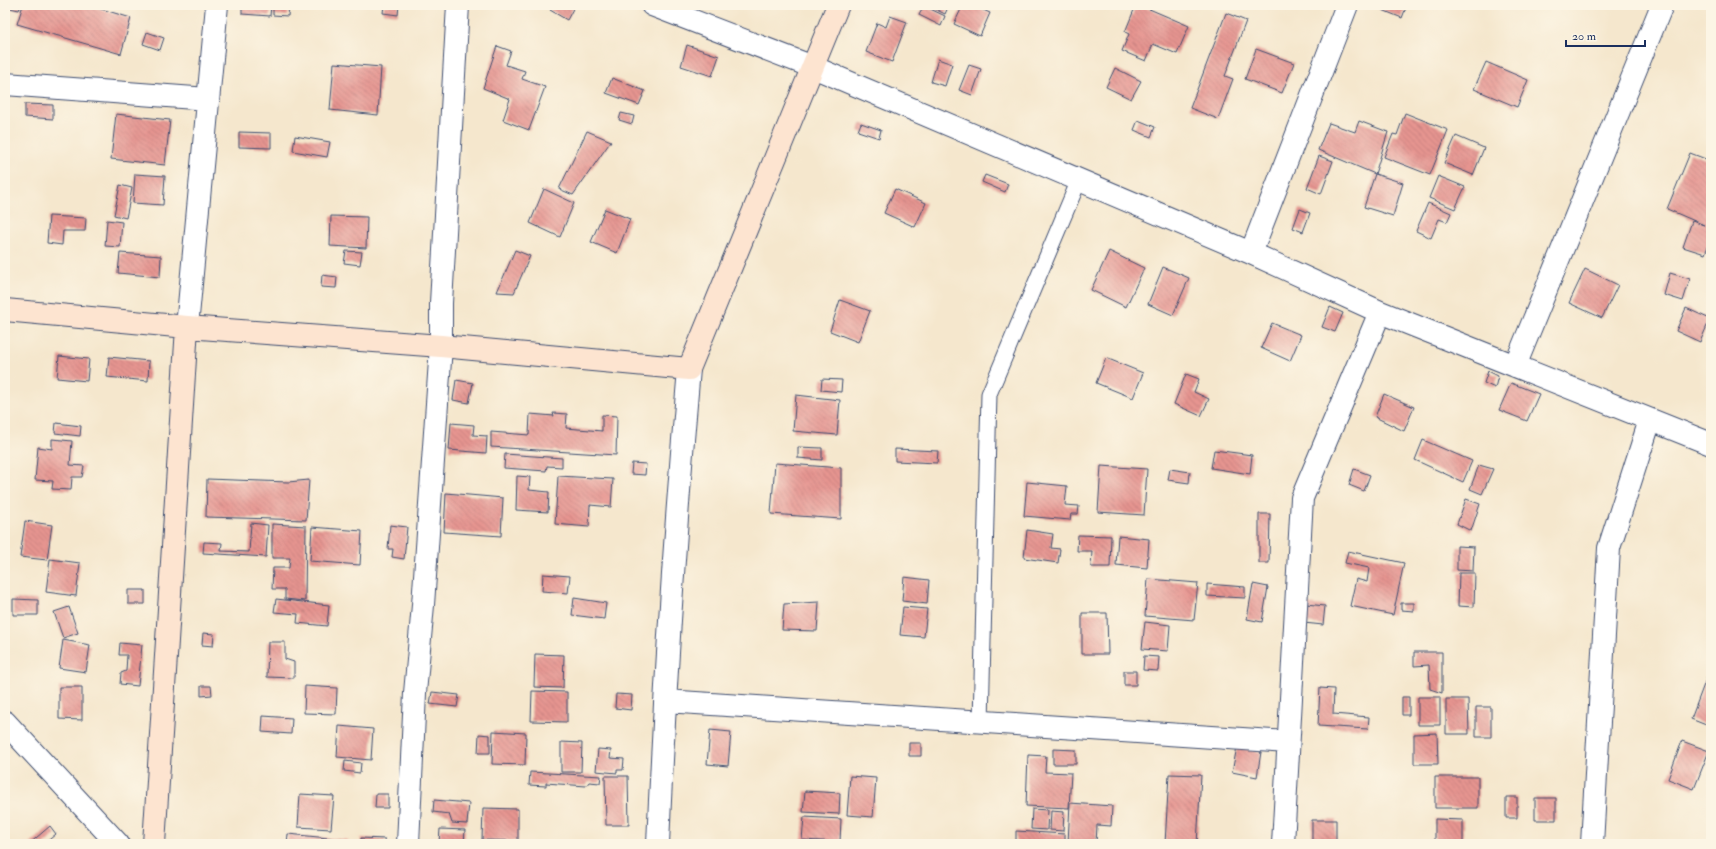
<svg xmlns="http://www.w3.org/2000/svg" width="1716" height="849" font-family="'IM FELL Double Pica',serif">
	<defs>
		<pattern id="building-back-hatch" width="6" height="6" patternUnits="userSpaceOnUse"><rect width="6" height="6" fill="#e69490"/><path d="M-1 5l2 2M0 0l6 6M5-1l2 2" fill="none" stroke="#ba7979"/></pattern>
	</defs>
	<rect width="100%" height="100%" fill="#fcf5e5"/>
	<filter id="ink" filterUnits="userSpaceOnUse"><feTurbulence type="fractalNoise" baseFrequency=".025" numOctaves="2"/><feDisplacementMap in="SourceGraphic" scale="8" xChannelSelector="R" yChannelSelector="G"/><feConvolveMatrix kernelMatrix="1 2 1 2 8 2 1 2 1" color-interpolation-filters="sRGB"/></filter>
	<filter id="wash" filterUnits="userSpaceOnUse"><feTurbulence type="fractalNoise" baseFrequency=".012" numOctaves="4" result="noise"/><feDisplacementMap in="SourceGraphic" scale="16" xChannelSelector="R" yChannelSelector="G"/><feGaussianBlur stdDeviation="0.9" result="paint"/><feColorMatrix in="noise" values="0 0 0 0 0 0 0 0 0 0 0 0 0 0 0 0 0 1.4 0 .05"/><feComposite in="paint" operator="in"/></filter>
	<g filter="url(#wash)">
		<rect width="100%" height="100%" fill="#f5e7cd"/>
		<g id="blocks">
			<!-- building -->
			<path fill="url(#building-back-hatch)" d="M5,5H21L19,10L5,7Z
				M23,5H88L131,18L121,54L17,24Z
				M242,5H271L270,16L242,14Z
				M273,5H289L288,16L273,15Z
				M384,5H399L398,15L383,13Z
				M553,5H575L567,20L550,10Z
				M927,5H949L945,14Z
				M963,5H972L990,13L980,36L954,24Z
				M1136,5H1140L1189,26L1177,54L1153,44L1146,61L1122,51L1129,34L1125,32Z
				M1382,5H1407L1402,18L1380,9Z
				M924,6L945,16L941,26L919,15Z
				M1226,13L1246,21L1225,76L1233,79L1218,119L1190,108Z
				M890,16L907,22L892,62L866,52L877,23L886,27Z
				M147,32L164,38L160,50L143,44Z
				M687,45L719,56L712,76L681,66Z
				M497,46L511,51L506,65L525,71L522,79L545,87L529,130L503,120L510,99L483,88Z
				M1256,49L1294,63L1282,93L1245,79Z
				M938,59L952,64L945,86L931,82Z
				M1486,62L1528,80L1517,107L1474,89Z
				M334,63L381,67L378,115L330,110Z
				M969,65L981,69L972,95L959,90Z
				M1115,68L1141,81L1131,99L1106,87Z
				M612,78L645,91L639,105L606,93Z
				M25,104L53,105V119L25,117Z
				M621,113L634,116L632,124L619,120Z
				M1405,113L1448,130L1430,175L1384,157L1393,134L1397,135Z
				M116,114L170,120L165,165L111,159Z
				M1138,120L1155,127L1151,137L1134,130Z
				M1359,121L1388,132L1375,174L1318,150L1329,123L1355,132Z
				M861,123L881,130L879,138L858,131Z
				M587,131L611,141L573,195L559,189Z
				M239,132L271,133V148L239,147Z
				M295,136L330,142L327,157L293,151Z
				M1456,136L1484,148L1473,175L1444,163Z
				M1690,153L1711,161V222L1709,227L1711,228V238L1705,254L1683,247L1692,221L1704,225L1667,209Z
				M1319,156L1333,161L1321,194L1307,188Z
				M135,174L165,176L163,205L133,203Z
				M1375,174L1403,183L1393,216L1364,207Z
				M985,175L1008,184L1005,192L982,182Z
				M1438,176L1465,187L1455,209L1429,198Z
				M120,185L132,188L126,218L114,215Z
				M544,189L574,203L560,237L530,223Z
				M895,189L926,203L915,227L884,213Z
				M1428,203L1451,213L1447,222L1439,219L1431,238L1416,231Z
				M605,209L630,219L617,253L591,242Z
				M1300,209L1310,213L1303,232L1293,228Z
				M49,216L86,218L85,231H63L62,245L47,243Z
				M331,216L367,217L366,248L330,246Z
				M107,220L122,222L120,247L105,246Z
				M515,250L530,256L514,293L497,292Z
				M346,251L362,252L360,265L344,263Z
				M1109,251L1144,268L1126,307L1091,290Z
				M120,253L161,256L160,277L118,273Z
				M1163,267L1189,278L1173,315L1148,304Z
				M1585,269L1618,285L1602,318L1569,303Z
				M1670,273L1690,279L1683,301L1664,295Z
				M322,275L337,277L336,288L321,287Z
				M840,300L870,311L858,342L830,331Z
				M1330,307L1343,313L1335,332L1322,327Z
				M1686,308L1710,319L1700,342L1676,331Z
				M1272,323L1301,335L1290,361L1261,348Z
				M59,356L89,359L87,381L57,378Z
				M109,357L149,361L148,381L107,377Z
				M1106,358L1143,373L1133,398L1096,383Z
				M1488,371L1498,376L1495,388L1484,383Z
				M1186,374L1199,379L1194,392L1209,399L1201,416L1174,404Z
				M822,379L842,380L841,392L821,390Z
				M456,380L473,383L469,403L453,400Z
				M1511,383L1539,394L1527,421L1499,410Z
				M1384,394L1414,407L1404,431L1375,417Z
				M796,395L840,400L837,435L793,431Z
				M553,413L567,414L566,428L602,431V415L617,416L616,455L491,447V432L529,435L530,414L554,416Z
				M56,423L81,426L80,436L55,433Z
				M451,423L474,425L473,435L487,436L486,453L449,450Z
				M52,439L72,441L70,465L84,466L82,477H72L71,490L52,489L53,481L35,480L38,447L52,449Z
				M1423,440L1472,461L1463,482L1415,460Z
				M798,447L822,448V460L798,458Z
				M895,449L938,451L937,463L895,461Z
				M1214,450L1252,455L1250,474L1211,468Z
				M505,454L562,458V467L547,466L546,471L504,468Z
				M632,463L646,464L645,475L631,474Z
				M775,463L841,468V519L771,514Z
				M1479,465L1493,469L1482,494L1470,489Z
				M1101,466L1147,469L1144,515L1098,512Z
				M1170,469L1190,472L1189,483L1168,480Z
				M1354,469L1370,475L1364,491L1349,485Z
				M517,476L530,477L529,490L549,492L548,512L516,510Z
				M558,476L613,479L611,507L590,505L589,527L555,524Z
				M207,479L288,482L309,480L306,520L206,517Z
				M1027,482L1067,486L1065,505L1079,506L1078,514H1071L1070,520L1024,516Z
				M446,493L503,498L501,536L444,532Z
				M1466,499L1480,504L1471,531L1457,524Z
				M1259,514H1270L1269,563H1259Z
				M25,521L52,525L47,560L20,557Z
				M251,523L268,525L266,557L203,553L204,542L222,543L221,551L249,552Z
				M272,524L306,526L305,601L285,599V589H272L273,568H289L290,558H272Z
				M390,525L407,527L404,559L392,557L393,549H388Z
				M312,527L362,531L360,565L310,561Z
				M1027,530L1053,534L1051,548L1060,549L1058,563L1024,558Z
				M1078,535L1111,536L1110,567H1091L1092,551H1077Z
				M1118,536L1149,539L1147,568L1116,565Z
				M1457,546L1474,547L1473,571L1457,570Z
				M1348,551L1404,563L1393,615L1350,606L1356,579L1367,582L1369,568L1345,563Z
				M50,559L80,563L76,596L46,592Z
				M1459,573H1475L1474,607L1458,606Z
				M543,574L570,576L568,593L542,591Z
				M904,577L929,580L927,604L902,601Z
				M1148,579L1198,583L1194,620L1145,616Z
				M1207,584L1245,587V598L1207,596Z
				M1253,584L1268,587L1262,622L1247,619Z
				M128,590H145V604H128Z
				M574,598L606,603L604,619L572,615Z
				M13,599L38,600V615H13Z
				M276,599L329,605L327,626L297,623L298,614L274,612Z
				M819,602L817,631L782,630L784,604Z
				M1401,603H1414V611L1401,610Z
				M1306,604L1325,606L1323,625L1304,623Z
				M69,607L78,633L63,638L54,612Z
				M903,607L927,609L924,637L900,635Z
				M1082,613H1107L1108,654H1082Z
				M1145,622L1170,625L1168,651L1142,649Z
				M203,633L214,634L213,646L202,645Z
				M63,640L90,645L86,672L59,668Z
				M268,642H285V659L294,662V678L267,677Z
				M120,643L142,645L138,686L120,684L121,673L126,671L127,655H119Z
				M1414,652H1442V693L1430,689L1429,665L1414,666Z
				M535,654L564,655L563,688L534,687Z
				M1144,656L1159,657L1158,671L1143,670Z
				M1711,666V727L1691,719Z
				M1124,671H1136V685H1124Z
				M201,686H211L212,695L201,696Z
				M305,686L337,688L336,714L304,713Z
				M59,687H82V720L59,719Z
				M1320,688L1334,689L1333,714L1369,717L1368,729L1318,726Z
				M532,691L567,692V722L531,721Z
				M432,692L459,695L457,707L430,704Z
				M616,694L632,695L631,710L615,708Z
				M1402,697H1409V715H1402Z
				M1418,697H1440V725H1418Z
				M1446,699H1468L1469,734H1446Z
				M1476,707H1491V737H1476Z
				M263,716L292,718L291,734L262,732Z
				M339,726L373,729L371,760L337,757Z
				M710,730L731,732L728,766L707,764Z
				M493,731L526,733L525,765L492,764Z
				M1437,733L1438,764H1414V734Z
				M479,734L490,735V753H478Z
				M1682,741L1709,751L1694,789L1668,779Z
				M561,742L582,743L581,772H561Z
				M909,743H921V756H909Z
				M1237,747L1261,752L1257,777L1232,772Z
				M598,749L611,750L610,758L624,759L623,770H617V773L596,771Z
				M1053,749L1076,750V764H1053Z
				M1028,755L1046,756L1045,772L1071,773L1069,808L1026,806Z
				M345,761L361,763L360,773L344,771Z
				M530,772L601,776L600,783L589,782L586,786L546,783V786L529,785Z
				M1169,774L1201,775L1197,844H1165Z
				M605,776H628L629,825H606Z
				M850,776L876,778L873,817L847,815Z
				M1435,777H1478V808H1435Z
				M805,791L840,793L839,814L803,812Z
				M300,794L334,796L331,829L298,827Z
				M376,794H388V808H375Z
				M1506,797H1517V818H1506Z
				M1535,798H1556V820H1535Z
				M434,800L469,803L467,824L452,823L449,814L433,812Z
				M1070,803L1112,806L1111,826L1097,825L1096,844L1068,843Z
				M483,808L518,809V841L482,840Z
				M1032,809L1048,810L1047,830L1031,829Z
				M1051,811L1064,812L1063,831L1050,830Z
				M804,817L841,819L840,842L802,840Z
				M1435,819L1463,820V844H1435Z
				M1312,820H1336V844H1312Z
				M50,826L56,834L44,844H29Z
				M440,829L465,830L464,844L439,843Z
				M1016,831L1065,834V844H1016Z
				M288,834L348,840V844H287Z
				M361,838L385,839V844H361Z"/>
		</g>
	</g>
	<g filter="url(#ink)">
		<use href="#blocks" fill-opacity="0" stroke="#3c4b6f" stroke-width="1"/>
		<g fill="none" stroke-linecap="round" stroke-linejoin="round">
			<defs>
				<path id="lane" d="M981,722L989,394L1079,180"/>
				<path id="street" d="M652,5L813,67L1251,253L1380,312L1711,444
					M5,84L208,99
					M1251,253L1347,5
					M187,327L217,5
					M1515,366L1662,5
					M665,701L1288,742
					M5,722L118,844
					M408,844L415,693L423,605L441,346V303L458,5
					M658,844C665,685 675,527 689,369
					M1283,844L1302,498L1380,312
					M1592,844L1609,548L1650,420"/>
				<path id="secondary" d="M5,310L187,327L441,346L689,369L838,5
					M154,844L187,327"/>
			</defs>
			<!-- lane casing -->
			<use href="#lane" stroke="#3c4b6f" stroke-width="17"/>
			<!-- street casing -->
			<use href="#street" stroke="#3c4b6f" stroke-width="24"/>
			<!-- secondary casing -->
			<use href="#secondary" stroke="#3c4b6f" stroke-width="24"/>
			<!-- lane -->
			<use href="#lane" stroke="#fff" stroke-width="15"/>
			<!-- street -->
			<use href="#street" stroke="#fff" stroke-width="22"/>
			<!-- secondary -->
			<use href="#secondary" stroke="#fde4d0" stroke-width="22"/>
		</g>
	</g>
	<!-- margin -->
	<rect width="1716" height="849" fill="none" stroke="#fcf5e5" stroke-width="20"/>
	<!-- scale -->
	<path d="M1566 40v6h79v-6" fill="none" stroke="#1b2f5e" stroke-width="2"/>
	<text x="1572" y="40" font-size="12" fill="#1b2f5e" stroke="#fcf5e5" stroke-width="3" paint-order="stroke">20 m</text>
</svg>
